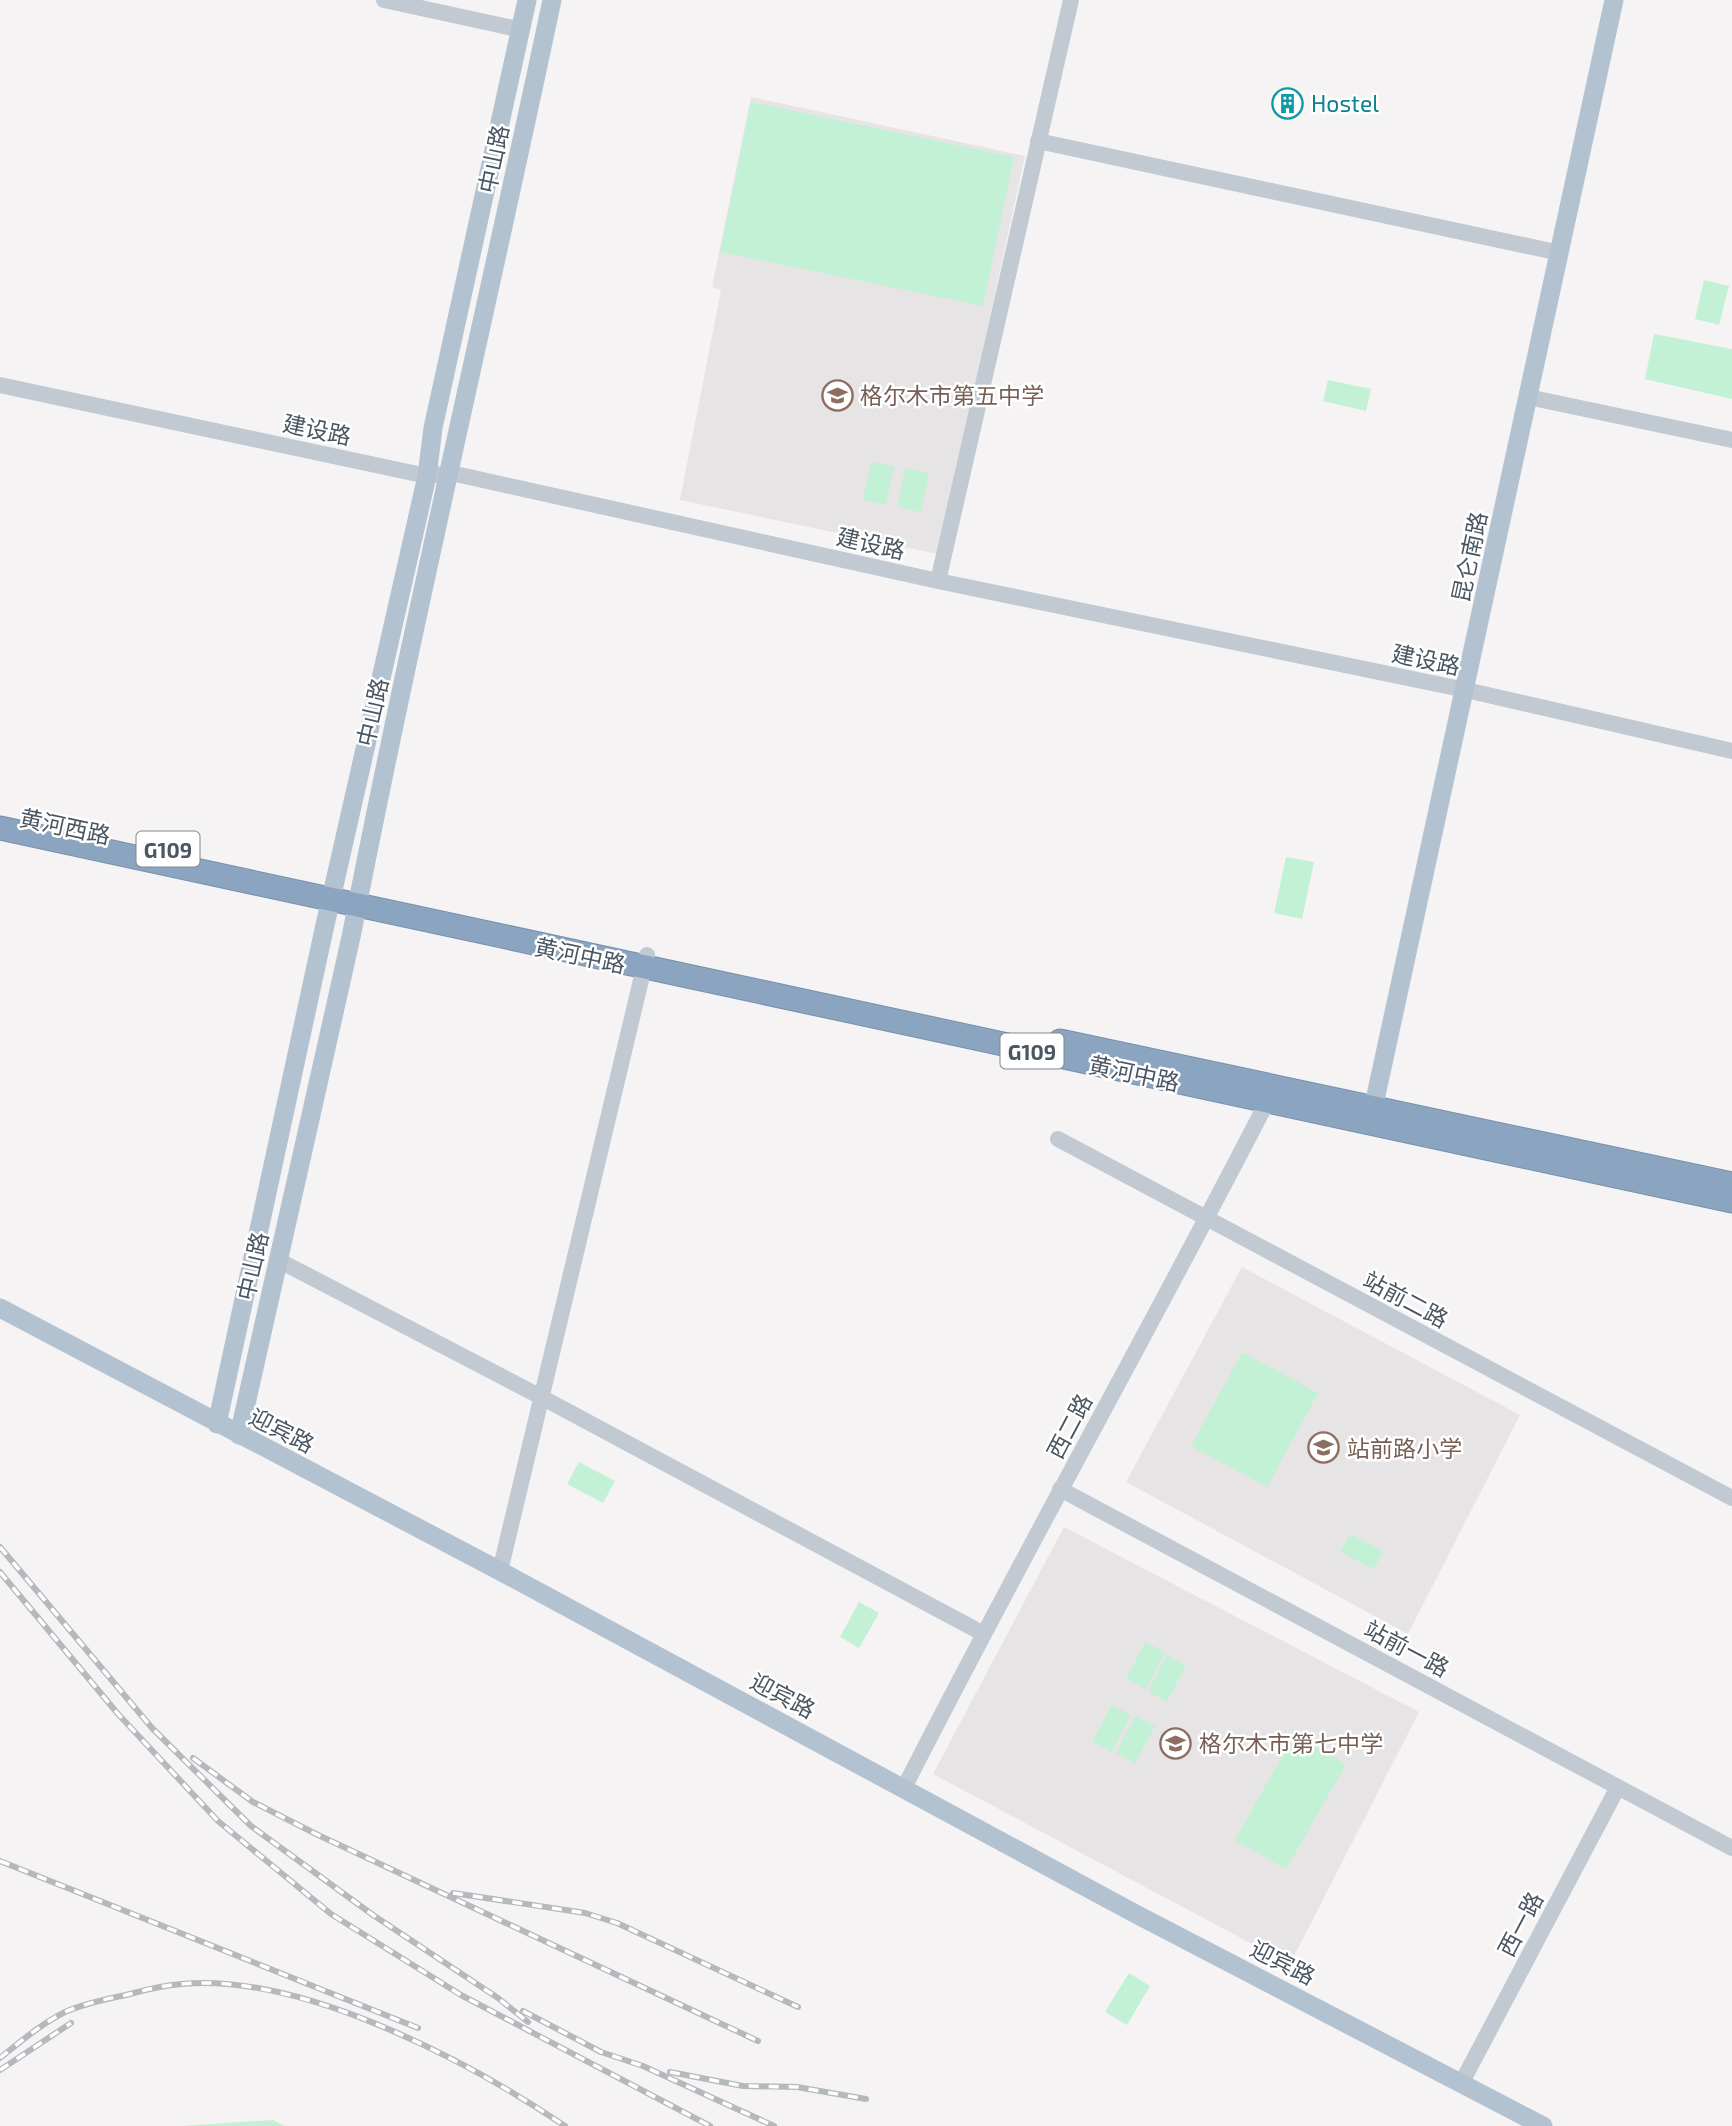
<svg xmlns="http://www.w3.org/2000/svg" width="1732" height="2126" font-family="'Exo 2','Noto Sans SC',sans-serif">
	<rect width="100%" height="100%" fill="#f5f3f3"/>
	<!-- education -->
	<path fill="#e6e4e5" d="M751,97L1025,156L938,554L680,500L721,290L712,287Z
		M1242,1267L1520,1415L1408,1634L1126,1482Z
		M1064,1527L1419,1712L1290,1964L933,1774Z"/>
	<!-- green -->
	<path fill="#c3f1d5" d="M751,102L1014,157L983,306L720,252Z
		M1704,280L1729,286L1719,325L1695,319Z
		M1654,334L1732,349V399L1645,379Z
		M1328,380L1371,389L1366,411L1323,401Z
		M871,462L894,466L886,505L863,500Z
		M905,468L929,473L921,512L897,507Z
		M1286,857L1314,862L1302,919L1274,913Z
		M1242,1352L1318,1393L1267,1487L1191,1446Z
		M579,1462L615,1481L603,1503L567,1484Z
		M1350,1534L1383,1551L1374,1569L1340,1552Z
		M859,1602L879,1613L859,1648L840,1637Z
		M1145,1642L1165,1652L1146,1689L1126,1679Z
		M1167,1655L1186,1665L1167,1702L1148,1692Z
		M1112,1705L1131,1715L1112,1752L1092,1742Z
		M1135,1716L1155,1726L1135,1763L1116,1753Z
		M1294,1735L1346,1764L1286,1869L1235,1840Z
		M1129,1973L1150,1986L1127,2025L1105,2012Z
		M273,2120L284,2126H181Z"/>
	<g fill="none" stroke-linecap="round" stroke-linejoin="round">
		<defs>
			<path id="highway" d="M0,828L1732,1201
				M1060,1041L1732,1184"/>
		</defs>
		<!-- highway casing -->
		<use href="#highway" stroke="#7690ad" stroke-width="25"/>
		<!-- minor -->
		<path stroke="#c1cad2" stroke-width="16" d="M384,0L522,30
			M1038,141L1560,253
			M0,385L427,476L451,473L938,581L1466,690L1732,751
			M1528,397L1732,440
			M938,581L1071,0
			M1058,1139L1732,1498
			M278,1260L543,1398L982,1633
			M1060,1489L1732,1848
			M500,1571L647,955
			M904,1788C1021,1557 1149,1332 1267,1102L1269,1091
			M1462,2082L1618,1787"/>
		<!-- major -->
		<path stroke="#b3c2d1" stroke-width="19" d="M1370,1123L1614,0
			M0,1308L500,1571L1132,1912L1543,2126
			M217,1424L323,934L427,476L433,428L527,0
			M239,1435L351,937C412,624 486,313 552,0"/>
		<!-- highway -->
		<use href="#highway" stroke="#8ba5c1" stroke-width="23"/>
		<defs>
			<path id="rail" d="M0,1547L152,1728L251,1826L373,1915L498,1998L528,2022
				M0,1572L118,1714L218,1821L331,1914L461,1995L710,2126
				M193,1758L253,1802L316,1834L758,2041
				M0,1861L418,2028
				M453,1893L585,1913L617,1923L798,2007
				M523,2011L601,2052L643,2066L774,2126
				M0,2058C20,2042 41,2024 65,2012C83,2004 106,1999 126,1995C141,1991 157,1987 172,1985C293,1968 467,2060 565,2126
				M0,2070L71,2023
				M670,2072L743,2086L797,2087L866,2099"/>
		</defs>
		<!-- rail casing -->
		<use href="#rail" stroke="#b5b8bd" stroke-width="6"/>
		<!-- rail -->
		<use href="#rail" stroke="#fff" stroke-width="3.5" stroke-dasharray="10" stroke-linecap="butt"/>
	</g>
	<!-- icons -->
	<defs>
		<symbol id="building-ring" viewBox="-11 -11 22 22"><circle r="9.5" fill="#fff" stroke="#0f9aa8" stroke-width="1.5"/><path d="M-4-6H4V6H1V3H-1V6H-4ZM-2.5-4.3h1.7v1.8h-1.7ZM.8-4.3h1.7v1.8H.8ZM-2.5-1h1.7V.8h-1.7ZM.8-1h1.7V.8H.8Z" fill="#0f9aa8"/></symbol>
		<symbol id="school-ring" viewBox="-11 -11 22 22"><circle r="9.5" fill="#fff" stroke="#8d6e63" stroke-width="1.5"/><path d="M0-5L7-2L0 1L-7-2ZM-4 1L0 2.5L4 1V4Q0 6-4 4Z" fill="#8d6e63"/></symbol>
	</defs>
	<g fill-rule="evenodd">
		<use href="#building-ring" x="1270" y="86" width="35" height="35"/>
		<use href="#school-ring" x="820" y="378" width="35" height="35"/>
		<use href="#school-ring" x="1306" y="1430" width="35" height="35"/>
		<use href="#school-ring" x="1158" y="1726" width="35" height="35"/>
	</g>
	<g text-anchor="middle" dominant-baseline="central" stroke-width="5" stroke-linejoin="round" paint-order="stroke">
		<!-- shield labels -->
		<g fill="#fff" stroke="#808990" stroke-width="2">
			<rect x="136.5" y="831.5" width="63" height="35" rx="5"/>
			<rect x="1000.5" y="1033.5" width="63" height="35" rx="5"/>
		</g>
		<g font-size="21" font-weight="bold" fill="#4a5661">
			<text x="168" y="849">G109</text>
			<text x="1032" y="1051">G109</text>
		</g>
		<!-- culture labels -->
		<g font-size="23" fill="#0d838f" stroke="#fff" text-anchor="start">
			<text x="1311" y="103">Hostel</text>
		</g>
		<!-- street labels -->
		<g font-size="23" fill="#4a5661" stroke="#fff">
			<text transform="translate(493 159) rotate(-78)">中山路</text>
			<text transform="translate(317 429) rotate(12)">建设路</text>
			<text transform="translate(871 543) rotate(13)">建设路</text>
			<text transform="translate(1469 557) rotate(-78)">昆仑南路</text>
			<text transform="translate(1426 659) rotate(12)">建设路</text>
			<text transform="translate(372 712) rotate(-77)">中山路</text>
			<text transform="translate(65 826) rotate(12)">黄河西路</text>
			<text transform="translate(580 955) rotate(12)">黄河中路</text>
			<text transform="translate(1134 1073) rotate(12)">黄河中路</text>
			<text transform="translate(252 1266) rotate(-77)">中山路</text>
			<text transform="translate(1406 1299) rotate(28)">站前二路</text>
			<text transform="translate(1069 1426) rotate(-62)">西二路</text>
			<text transform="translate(282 1430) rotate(27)">迎宾路</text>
			<text transform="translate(1407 1648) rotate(28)">站前一路</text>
			<text transform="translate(783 1695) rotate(28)">迎宾路</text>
			<text transform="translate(1520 1924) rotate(-62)">西一路</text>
			<text transform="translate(1283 1962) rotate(27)">迎宾路</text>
		</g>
		<!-- education labels -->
		<g font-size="23" fill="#785e54" stroke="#fff" text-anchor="start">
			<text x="860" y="395">格尔木市第五中学</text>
			<text x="1347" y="1448">站前路小学</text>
			<text x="1199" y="1743">格尔木市第七中学</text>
		</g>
	</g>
</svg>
